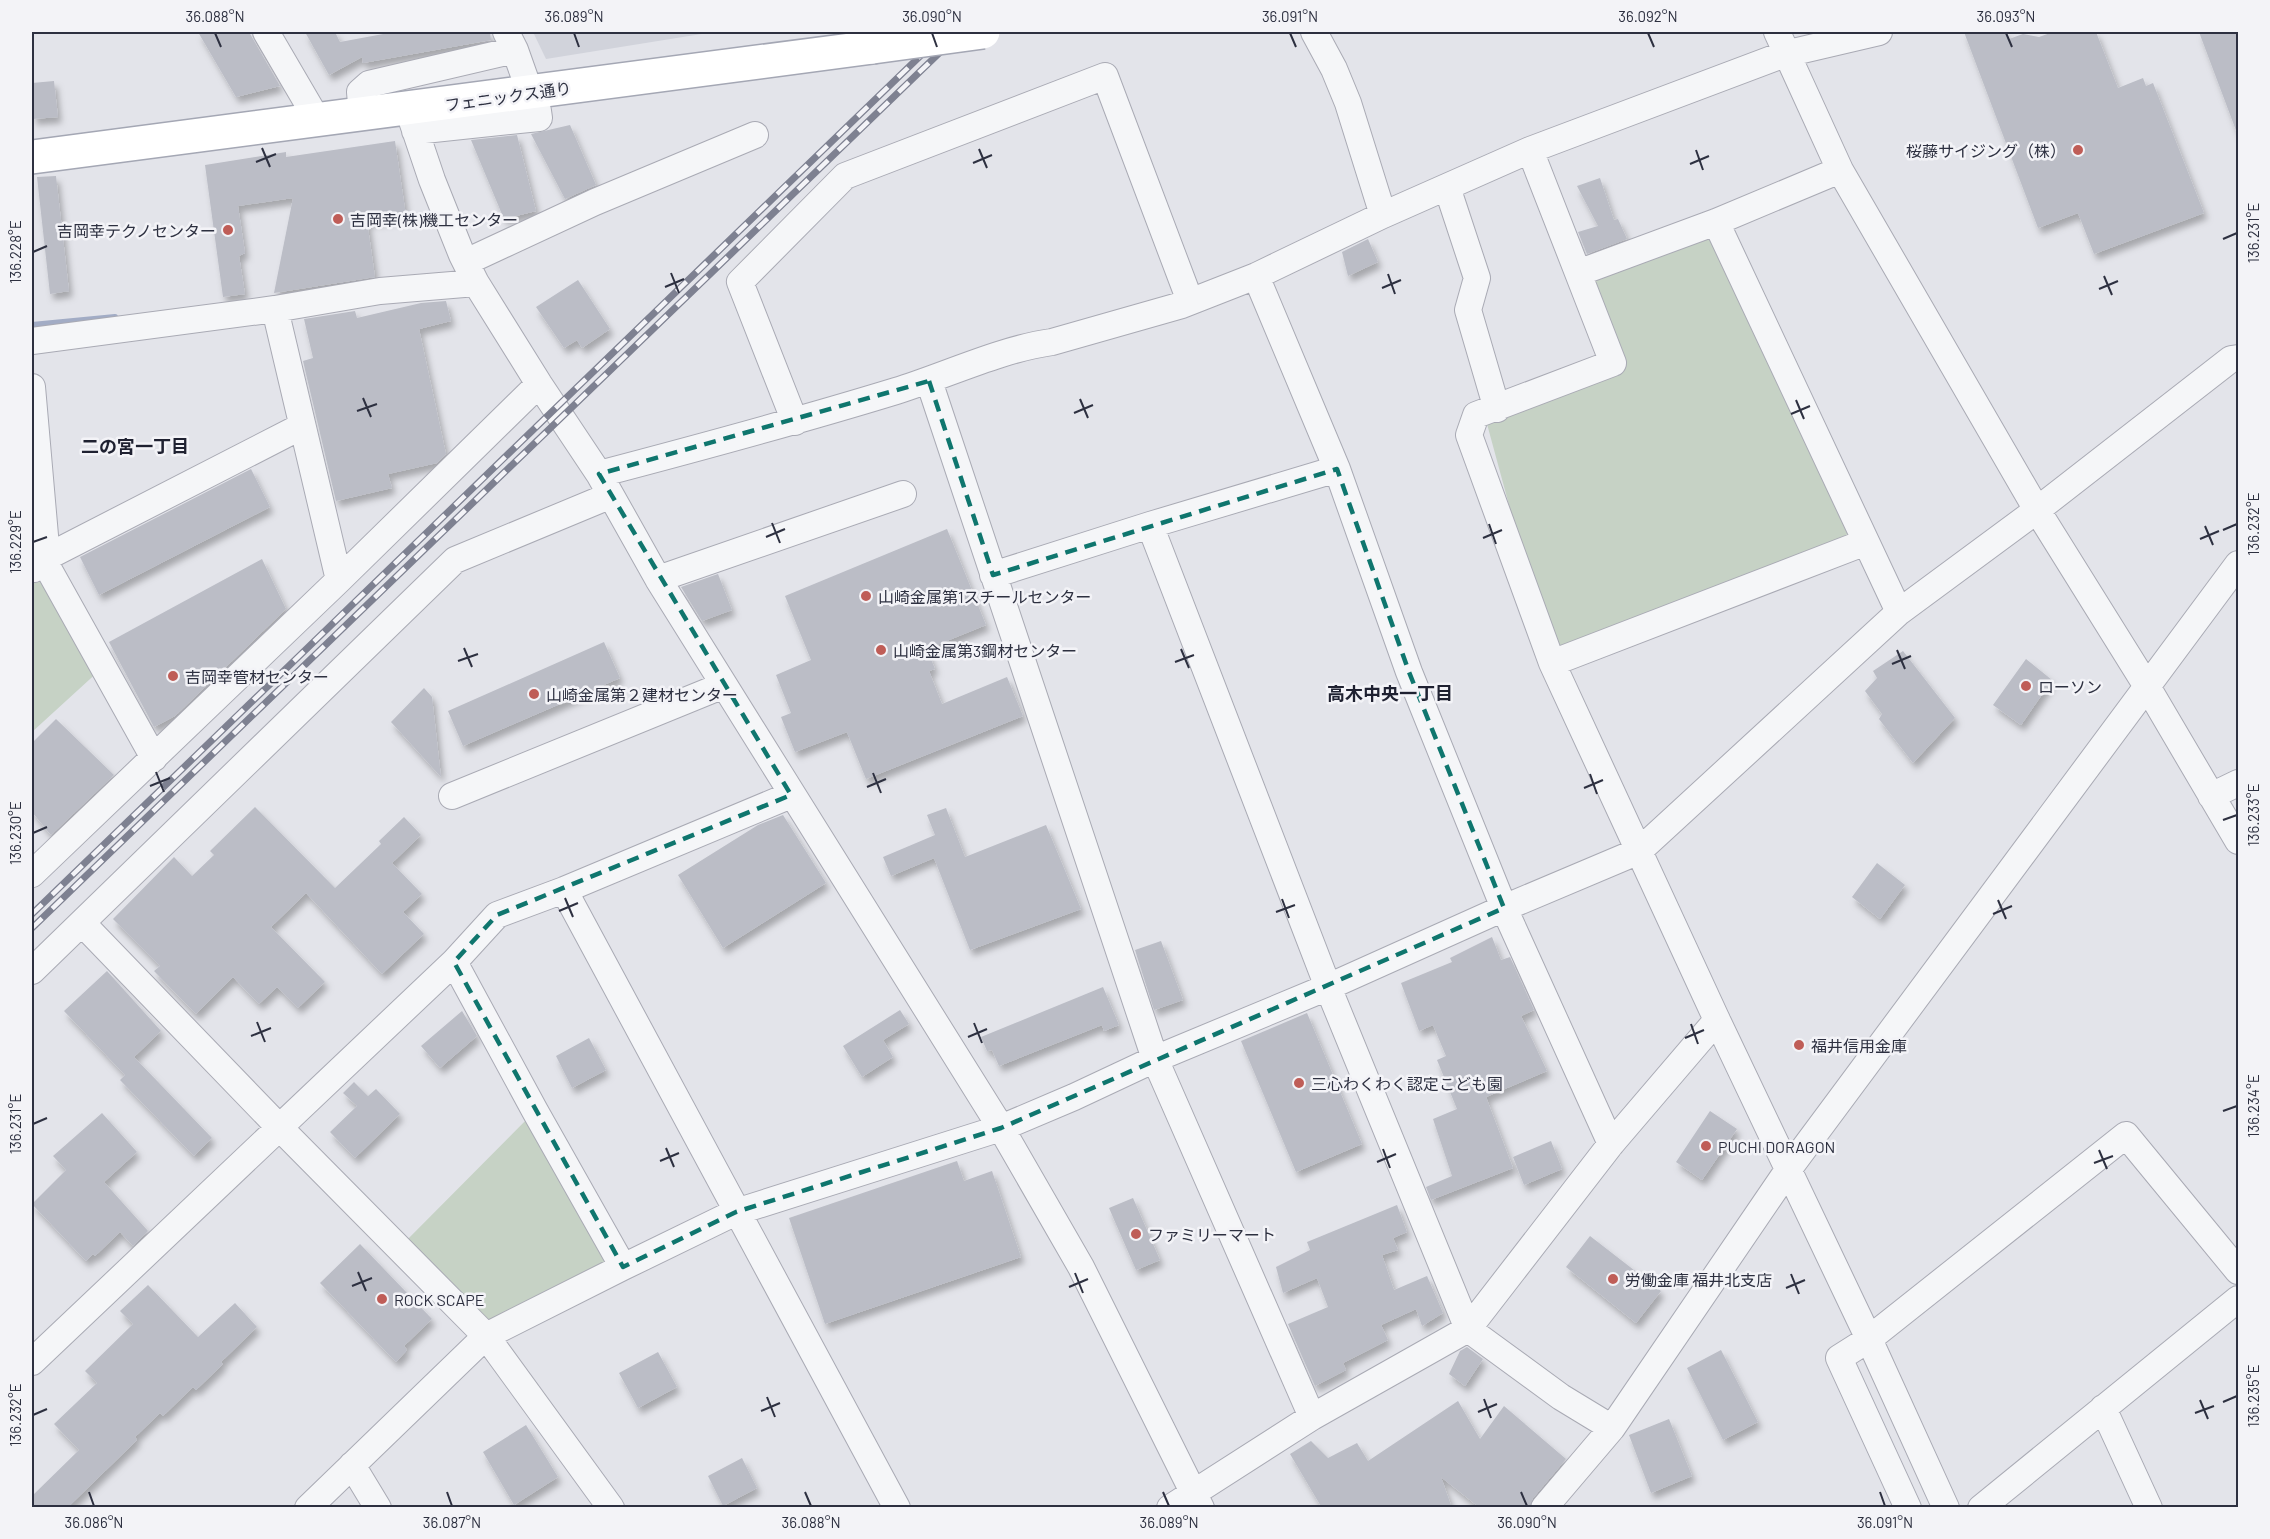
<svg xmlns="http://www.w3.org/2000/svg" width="2270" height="1539" font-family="Barlow,'Noto Sans JP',sans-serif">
	<defs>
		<filter id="shadow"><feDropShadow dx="3.5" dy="6" stdDeviation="3" flood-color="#0004"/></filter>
	</defs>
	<rect width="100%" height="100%" fill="#e3e4ea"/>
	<!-- built -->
	<path fill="#d1d3db" d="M533,32H714L546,59Z"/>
	<!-- green -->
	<path fill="#c6d2c5" d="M1716,222L1860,529L1552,663L1487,424L1613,363L1578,273Z
		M43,569L101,669L32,732V575Z
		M535,1111L623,1267L486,1336L399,1248Z"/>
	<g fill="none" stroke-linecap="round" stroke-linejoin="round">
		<!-- stream -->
		<path stroke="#a2acc5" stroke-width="6" d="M32,325L115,317"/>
	</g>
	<!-- building -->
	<path fill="#bbbdc6" filter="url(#shadow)" d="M198,32H249L280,86L236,97Z
		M305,32H335L340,42L394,32H490L491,40L363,63L362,57L329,75Z
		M1964,32H2007L2009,39L2023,34L2039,37L2053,32H2096L2118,88L2143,78L2146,86L2153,83L2204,213L2094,254L2078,213L2038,228Z
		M2199,32H2238V132L2237,133Z
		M54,81L58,117L33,119L32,83Z
		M570,125L596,185L565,199L531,134Z
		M517,135L536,211L504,219L471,140Z
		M395,141L406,216L367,221L375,277L274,293L293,198L238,206L245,253L239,256L245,294L223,297L205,165L286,152V157Z
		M56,176L69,291L50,294L37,177Z
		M1600,178L1614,220L1618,219L1627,239L1587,254L1578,232L1598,226L1577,186Z
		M1368,239L1378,262L1348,276L1342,252Z
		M578,280L610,329L582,348L577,340L564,348L536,307Z
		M446,301L451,321L419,329L446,454L437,463L388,474L392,488L336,501L303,361L313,358L304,319L355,311L357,318L421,303Z
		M251,469L270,507L99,595L80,557Z
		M947,529L986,625L927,649L935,669L929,671L942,704L1007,677L1023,716L866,779L847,732L795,752L781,717L791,713L776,675L811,660L785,596Z
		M262,559L286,609L175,716L154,727L109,642Z
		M718,574L732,610L702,621L681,587Z
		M604,642L620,678L463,746L448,711Z
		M1903,651L1955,718L1913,763L1879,719L1882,714L1865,691L1877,678L1873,671Z
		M2026,659L2052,680L2021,725L1993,705Z
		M424,688L432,697L441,777L391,722Z
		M56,719L114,775L51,835L32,812V743Z
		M255,807L335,888L381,844L379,841L404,817L421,835L392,863L422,894L403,912L424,934L382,974L306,893L271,927L325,982L298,1008L277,987L259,1004L233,977L196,1014L154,971L160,966L113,919L174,857L192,876L214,855L210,851Z
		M946,808L965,857L1046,825L1081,909L970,950L934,858L891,876L883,857L935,835L927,815Z
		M783,815L826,883L723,948L678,875L758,825Z
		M1877,863L1905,885L1880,919L1852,897Z
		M1492,937L1501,960L1510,957L1534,1010L1521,1016L1547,1071L1486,1097L1513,1168L1431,1200L1426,1187L1452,1176L1433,1119L1457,1109L1437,1060L1446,1056L1433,1025L1419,1031L1401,983L1452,962L1450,958Z
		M1161,941L1183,1000L1154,1010L1135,950Z
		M107,971L161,1031L134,1057L212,1138L194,1156L120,1080L125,1075L64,1011Z
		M1103,987L1119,1025L1104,1031L1102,1025L999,1066L992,1050L987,1051L981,1037Z
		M900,1010L909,1024L883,1040L893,1057L862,1077L843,1046Z
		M462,1011L477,1036L440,1068L421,1046Z
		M1307,1013L1362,1144L1296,1172L1241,1041Z
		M589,1038L606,1070L572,1088L556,1056Z
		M354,1082L368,1096L376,1089L400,1114L355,1158L330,1132L357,1106L343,1093Z
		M1710,1111L1737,1129L1702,1180L1676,1162Z
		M102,1113L137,1152L104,1182L148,1231L133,1246L120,1232L95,1256L93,1254L86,1261L32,1204L66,1170L53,1156Z
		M1551,1141L1562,1169L1524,1185L1513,1157Z
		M957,1161L964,1181L992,1171L1021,1257L825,1324L789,1218Z
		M1133,1198L1160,1260L1136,1270L1109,1208Z
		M1397,1205L1407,1232L1393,1238L1398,1250L1382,1255L1394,1290L1427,1276L1443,1313L1422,1326L1416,1309L1381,1325L1388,1340L1343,1363L1346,1370L1315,1386L1288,1324L1328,1307L1317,1278L1283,1293L1276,1267L1310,1250L1307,1242Z
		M1590,1236L1661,1291L1636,1323L1566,1267Z
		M360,1244L432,1319L404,1346L407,1350L396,1362L320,1283Z
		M148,1285L198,1337L235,1303L257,1327L221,1362L223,1364L196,1390L193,1387L163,1416L160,1413L135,1437L137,1440L67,1508H32V1496L79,1450L54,1424L97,1383L85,1371L133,1324L120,1311Z
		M1467,1347L1483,1359L1465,1386L1449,1374L1460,1351Z
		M1721,1350L1758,1422L1723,1440L1687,1368Z
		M658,1352L677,1387L638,1408L619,1373Z
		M1458,1401L1480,1439L1504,1406L1566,1459L1533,1498L1529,1508H1480L1441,1477L1452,1508H1322L1290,1454L1311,1441L1328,1458L1357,1443L1368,1461Z
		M1669,1419L1692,1476L1651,1493L1629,1435Z
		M526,1425L558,1477L514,1505L483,1452Z
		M742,1458L757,1488L723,1506L708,1476Z"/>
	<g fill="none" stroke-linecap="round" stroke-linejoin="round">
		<defs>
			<path id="minor" d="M266,32L318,121
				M1314,32L1334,69L1348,103L1383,215
				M1777,32L1840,170L2037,510L2148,688L2238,841
				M515,50L526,81
				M408,109L432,180L462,255L476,283L539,384L599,474L658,579L1001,1128L1081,1267L1201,1508
				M362,115L360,92L369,84L515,50L506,32
				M415,131L539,118L538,111
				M1530,150L1578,273
				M1840,170L1716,222L1578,273L1613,363L1476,415L1469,435L1552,663L1717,1020L1869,1339L1946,1508
				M1447,187L1477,278L1468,310L1497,409
				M1716,222L1899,612
				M466,262L595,202L755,135
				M1256,276L1337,469L1409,672L1504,908L1611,1144
				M275,309L339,580
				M32,341L275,309L380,291L476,283
				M929,381L1155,1059L1312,1417
				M32,387L46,547L43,559L34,569
				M795,422L740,282L845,176L1105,76L1190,301
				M599,474C698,448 798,421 896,391C947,375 1001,349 1052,342L1182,305L1256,276L1383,215L1530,150L1785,54L1879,32
				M1150,525L1328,987L1468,1329L1561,1397L1612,1428
				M993,575L1150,525L1337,469
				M658,579L903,494
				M1552,663L1866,542
				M154,758L43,559L302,426
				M452,796L724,685
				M2211,796L2238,783
				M32,874L339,580L539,384
				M564,890L897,1508
				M82,923L278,1126L486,1336L611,1508
				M454,962L535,1111L623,1267
				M32,971L455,560L609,496
				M32,1362L454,962L497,915L564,890L791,795
				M2103,1408L2149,1508
				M352,1465L378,1508
				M308,1508L486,1336L623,1267L736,1212L1001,1128L1074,1097L1155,1059L1328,987L1504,908L1639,851L1899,612L2037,510L2231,359L2238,358
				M1170,1508L1312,1417L1468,1329L1611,1144L1717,1020
				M1544,1508L1612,1428L1788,1170L2238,564
				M1908,1508L1839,1358L1869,1339L2126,1135L2238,1271
				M1981,1508L2238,1299"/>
			<path id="major" d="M32,157L873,47"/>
		</defs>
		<!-- minor casing -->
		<use href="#minor" stroke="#a9aab4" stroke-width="28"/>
		<!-- major casing -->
		<use href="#major" stroke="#a4a7b4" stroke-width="36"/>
		<!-- minor -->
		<use href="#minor" stroke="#f5f6f8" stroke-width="26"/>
		<!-- major -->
		<use href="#major" stroke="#fff" stroke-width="33"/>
		<defs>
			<path id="rail" d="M32,914L945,32
				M32,928L961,32"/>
		</defs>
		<!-- rail casing -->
		<use href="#rail" stroke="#7e8191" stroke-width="7"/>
		<!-- rail -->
		<use href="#rail" stroke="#f3f3f7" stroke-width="4.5" stroke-dasharray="14" stroke-linecap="butt"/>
		<defs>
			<path id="major-bridge" d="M873,47L983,32"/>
		</defs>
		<!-- major-bridge casing -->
		<use href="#major-bridge" stroke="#a4a7b4" stroke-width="36" stroke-linecap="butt"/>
		<!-- major-bridge -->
		<use href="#major-bridge" stroke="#fff" stroke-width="33"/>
	</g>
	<!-- marked area -->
	<path fill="none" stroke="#0f766e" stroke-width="4.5" stroke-dasharray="12 8" stroke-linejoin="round" d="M929,381L993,575L1337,469L1409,672L1504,908L1001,1128L736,1212L623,1267L454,962L497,915L791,795L599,474Z"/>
	<!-- ticks -->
	<path fill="none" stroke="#2d3040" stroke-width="2" d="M215,33L221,47M574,33L579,47M932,33L937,47M1290,33L1296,47M1648,33L1654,47M2006,33L2012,47M262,148L270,167M979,149L987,168M1696,150L1703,170M256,162L276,154M973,163L992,155M1690,164L1709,156M2223,239L2237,233M33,252L47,246M671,273L679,293M1388,274L1395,294M2104,276L2112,295M665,287L684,279M1382,288L1401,280M2099,289L2118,281M363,398L371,417M1080,399L1088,418M1796,400L1804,419M357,411L377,404M1074,413L1093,405M1791,414L1810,406M772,523L780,543M1489,524L1496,544M2205,526L2213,545M2223,530L2237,524M766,537L785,529M1483,538L1502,530M2200,539L2219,531M33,542L47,537M464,648L472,667M1181,649L1189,668M1897,650L1905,669M458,661L478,654M1175,662L1194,655M1892,664L1911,656M156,772L164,792M873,773L881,793M1590,774L1597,794M150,786L170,778M867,787L886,779M1584,788L1603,780M2223,820L2237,815M33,833L47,827M565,898L573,917M1282,899L1289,918M1998,900L2006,919M559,911L578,903M1276,912L1295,905M1993,914L2012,906M257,1022L265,1042M974,1023L982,1043M1691,1024L1698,1044M251,1036L271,1028M968,1037L987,1029M1685,1038L1704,1030M2223,1111L2237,1106M33,1124L47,1118M666,1148L674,1167M1383,1149L1390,1168M2099,1150L2107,1169M660,1161L679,1153M1377,1162L1396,1154M2094,1163L2113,1156M358,1272L366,1291M1075,1273L1083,1293M1791,1274L1799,1294M352,1286L372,1278M1069,1287L1088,1279M1786,1288L1805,1280M767,1397L775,1417M1484,1399L1491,1418M2200,1400L2208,1419M2223,1402L2237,1396M761,1411L780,1403M1478,1412L1497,1404M2195,1413L2214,1406M33,1415L47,1409M89,1492L94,1506M447,1492L452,1506M805,1492L811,1506M1163,1492L1169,1506M1521,1492L1527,1506M1880,1492L1885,1506"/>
	<!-- markers -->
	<g fill="#bf5d57" stroke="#f3f3f7" stroke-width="2">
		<circle cx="2078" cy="150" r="6"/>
		<circle cx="338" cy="219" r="6"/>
		<circle cx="228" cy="230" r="6"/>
		<circle cx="866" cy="596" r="6"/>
		<circle cx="881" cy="650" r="6"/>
		<circle cx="173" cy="676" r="6"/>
		<circle cx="2026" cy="686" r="6"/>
		<circle cx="534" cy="694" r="6"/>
		<circle cx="1799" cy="1045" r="6"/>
		<circle cx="1299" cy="1083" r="6"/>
		<circle cx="1706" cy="1146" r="6"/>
		<circle cx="1136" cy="1234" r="6"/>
		<circle cx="1613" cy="1279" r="6"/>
		<circle cx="382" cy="1299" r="6"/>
	</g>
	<g text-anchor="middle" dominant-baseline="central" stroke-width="5" stroke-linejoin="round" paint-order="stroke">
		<!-- street labels -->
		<g font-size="16" fill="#2d3040" stroke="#f3f3f7">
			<text transform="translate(508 96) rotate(-8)">フェニックス通り</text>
		</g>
		<!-- poi labels -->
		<g font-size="16" fill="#2d3040" stroke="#f3f3f7" text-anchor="start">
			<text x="2066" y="150" text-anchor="end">桜藤サイジング（株）</text>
			<text x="350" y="219">吉岡幸(株)機工センター</text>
			<text x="216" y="230" text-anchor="end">吉岡幸テクノセンター</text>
			<text x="878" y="596">山崎金属第1スチールセンター</text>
			<text x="893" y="650">山崎金属第3鋼材センター</text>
			<text x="185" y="676">吉岡幸管材センター</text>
			<text x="2038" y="686">ローソン</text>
			<text x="546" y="694">山崎金属第２建材センター</text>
			<text x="1811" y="1045">福井信用金庫</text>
			<text x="1311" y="1083">三心わくわく認定こども園</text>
			<text x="1718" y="1146">PUCHI DORAGON</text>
			<text x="1148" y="1234">ファミリーマート</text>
			<text x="1625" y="1279">労働金庫 福井北支店</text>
			<text x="394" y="1299">ROCK SCAPE</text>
		</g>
		<!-- neighbourhood labels -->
		<g font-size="18" font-weight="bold" fill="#1f2131" stroke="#f3f3f7">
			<text x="135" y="446">二の宮一丁目</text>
			<text x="1390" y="693">高木中央一丁目</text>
		</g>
	</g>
	<!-- border -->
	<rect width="2270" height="1539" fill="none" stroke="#f3f3f7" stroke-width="66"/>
	<rect x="33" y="33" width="2204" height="1473" fill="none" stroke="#2d3040" stroke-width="2"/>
	<g font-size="15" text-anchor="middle" fill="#2d3040">
		<text x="215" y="22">36.088°N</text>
		<text x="574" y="22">36.089°N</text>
		<text x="932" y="22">36.090°N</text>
		<text x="1290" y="22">36.091°N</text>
		<text x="1648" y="22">36.092°N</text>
		<text x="2006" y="22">36.093°N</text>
		<text transform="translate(2254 233) rotate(-90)" y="5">136.231°E</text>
		<text transform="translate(16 252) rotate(-90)" y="5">136.228°E</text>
		<text transform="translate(2254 524) rotate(-90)" y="5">136.232°E</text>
		<text transform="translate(16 542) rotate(-90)" y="5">136.229°E</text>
		<text transform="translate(2254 815) rotate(-90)" y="5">136.233°E</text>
		<text transform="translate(16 833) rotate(-90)" y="5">136.230°E</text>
		<text transform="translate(2254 1106) rotate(-90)" y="5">136.234°E</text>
		<text transform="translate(16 1124) rotate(-90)" y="5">136.231°E</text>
		<text transform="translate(2254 1396) rotate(-90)" y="5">136.235°E</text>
		<text transform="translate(16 1415) rotate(-90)" y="5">136.232°E</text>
		<text x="94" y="1528">36.086°N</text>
		<text x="452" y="1528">36.087°N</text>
		<text x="811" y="1528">36.088°N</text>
		<text x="1169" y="1528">36.089°N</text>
		<text x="1527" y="1528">36.090°N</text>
		<text x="1885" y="1528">36.091°N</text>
	</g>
</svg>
